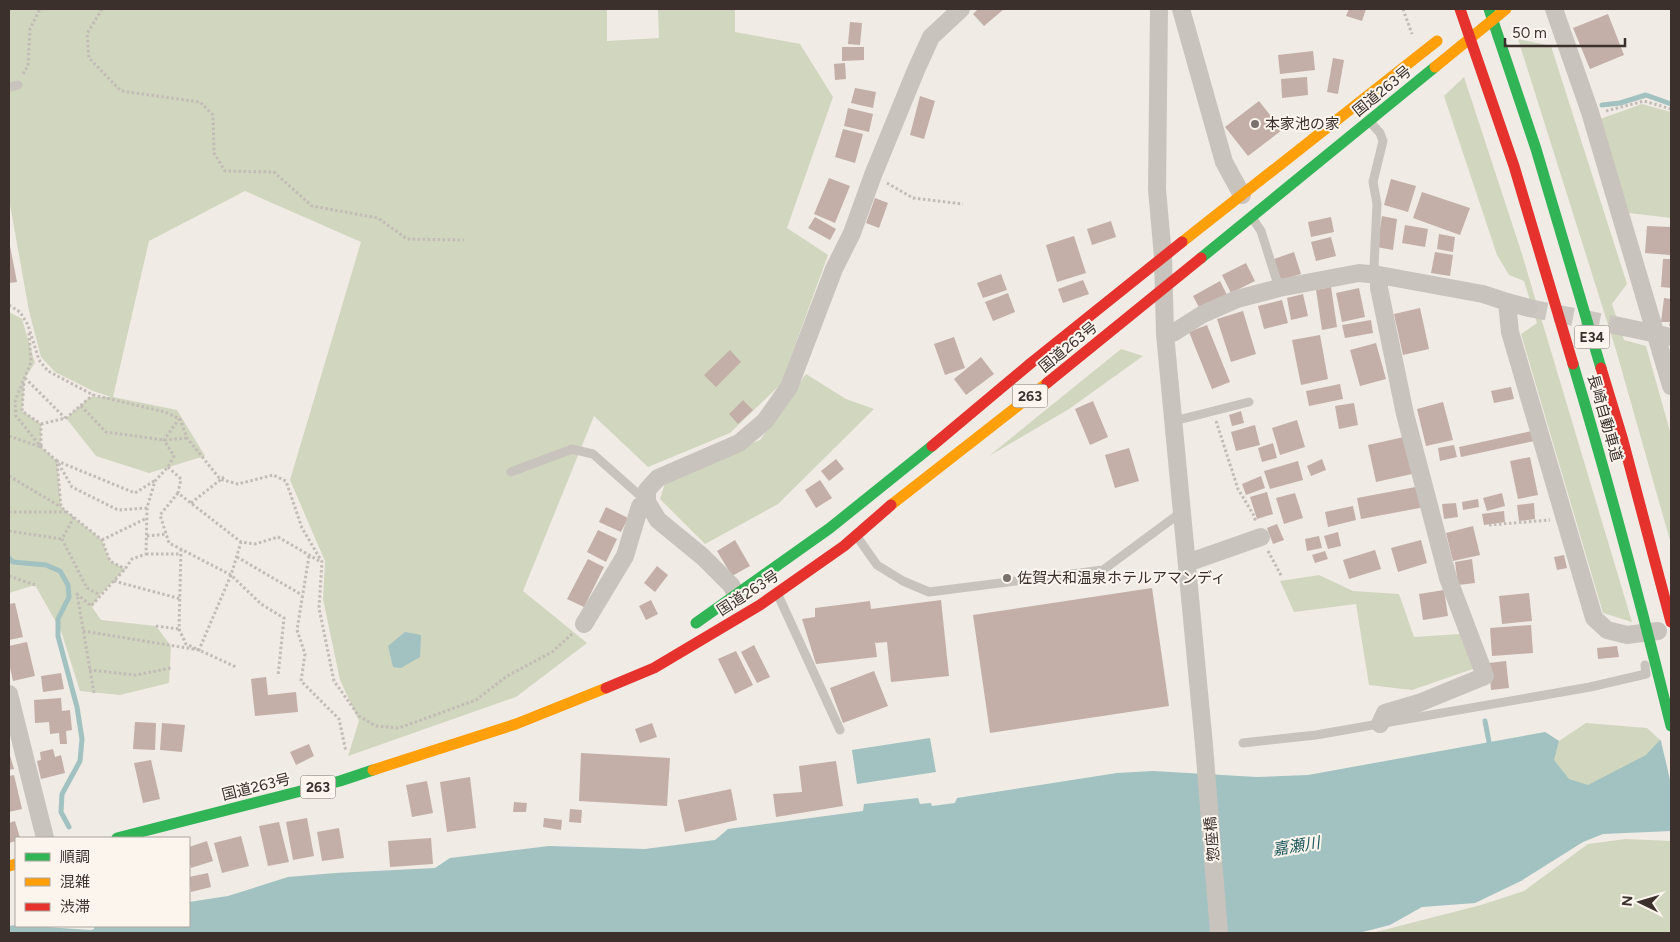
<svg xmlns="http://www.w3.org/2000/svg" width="1680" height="942" font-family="Figtree,'Noto Sans JP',sans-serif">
	<rect width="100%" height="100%" fill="#f0ebe5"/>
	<!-- green -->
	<path fill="#d1d6bf" d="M9,9H607V41L659,38L658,9H735V32L800,44L833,97L787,228L828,255L781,384L730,433L648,467L594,416L523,591L587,643L516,697L348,756L359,721L340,680L323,599L325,561L290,480L361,242L245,191L149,241L113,397L177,410L205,456L149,473L96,456L66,418L90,397H111L93,391L55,372L41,357L29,311L9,199Z
		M1518,39L1551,46L1627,284L1612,304L1624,340L1646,346L1671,435V544L1616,350Z
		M1464,77L1521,251L1632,622L1603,613L1521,334L1537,323L1524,281L1509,275L1497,255L1444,96Z
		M1642,104L1671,112V218L1629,213L1600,119Z
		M9,312L22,319L35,363L25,378L22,411L41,424V447L57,461L61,507L102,540L110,561L125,569L100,595L92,607L101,620L156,626L171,646L169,683L120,695L80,691L61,631L35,585L9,593Z
		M1121,349L1143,356L1069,409L989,456Z
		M806,374L846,399L874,409L778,504L705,544L660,499L666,480L760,440Z
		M1319,575L1353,591L1399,594L1414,637L1460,634L1473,669L1412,690L1369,685L1356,604L1294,612L1280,581Z
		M1586,723L1647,728L1660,740L1671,737L1587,799L1567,790L1535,743L1545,732L1559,741Z
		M1626,839L1671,841V933H1372L1481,905L1524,891L1588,844Z"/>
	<!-- water -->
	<path fill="#a1c2c1" d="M405,632L421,635L420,657L401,668L393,667L388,646Z
		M1545,732L1559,741L1554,760L1569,779L1588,785L1646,755L1660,740L1671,737V831L1603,834L1583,842L1521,881L1475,903L1422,907L1390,925L1359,933H9V926L16,925L91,930L94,929V926H189V902L228,896L288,877L335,873L435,868L450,858L549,846L645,849L715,840L728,829L863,811L864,804L918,798L920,804L931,803L932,806L955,803L957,798L1117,773L1153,771L1257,777L1308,775Z
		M930,738L936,772L857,784L852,750Z"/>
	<!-- pier -->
	<path fill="#f0ebe5" d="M1671,735V784L1660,737Z"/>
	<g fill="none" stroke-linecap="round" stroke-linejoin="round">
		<!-- stream -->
		<path stroke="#a1c2c1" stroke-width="5" d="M1602,105L1620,103L1646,95L1671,104
			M9,558L13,562L46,565L60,571L68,585L69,597L58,619V636L77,707L82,739L80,761L62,794L61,812L69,827
			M1485,721L1490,747"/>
	</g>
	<!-- building -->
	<path fill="#c3afa7" d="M978,9H1004L984,26L973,14Z
		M1349,9H1366L1362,21L1346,16Z
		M1608,14L1624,55L1590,69L1573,28Z
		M850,22L862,23L860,45L848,44Z
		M842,47H864V60L842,61Z
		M1313,51L1315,70L1280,74L1278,55Z
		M1333,58L1344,60L1338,94L1327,92Z
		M845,63L846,79L835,80L834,64Z
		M1307,77L1308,95L1282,98L1281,79Z
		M855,88L876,92L873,108L851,103Z
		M920,96L935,101L924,139L910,135Z
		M1259,101L1282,130L1248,156L1225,127Z
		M848,108L873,114L869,132L844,126Z
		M843,129L863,134L855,163L835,157Z
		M829,178L850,186L835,223L814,214Z
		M1391,179L1416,186L1408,212L1384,205Z
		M1422,192L1470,208L1460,235L1413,218Z
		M875,198L888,203L879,228L866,223Z
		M1382,216L1397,219L1393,250L1377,247Z
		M815,217L836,229L830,240L808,228Z
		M1331,217L1334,232L1311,237L1308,222Z
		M1111,221L1116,237L1092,245L1087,229Z
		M1405,225L1428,229L1425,247L1402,243Z
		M1647,226L1671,227L1670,255L1645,253Z
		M1439,234L1455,237L1453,252L1437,249Z
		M1074,236L1086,273L1057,282L1046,245Z
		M1331,237L1336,256L1316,261L1311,242Z
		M9,241L17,282L9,283Z
		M1294,252L1301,274L1281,280L1274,259Z
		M1435,252L1453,255L1450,276L1431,273Z
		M1663,259H1671V288L1661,287Z
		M1246,263L1255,281L1231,293L1222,275Z
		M1001,274L1007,290L983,298L977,283Z
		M1083,280L1089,294L1063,303L1058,289Z
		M1220,281L1228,297L1201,311L1193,296Z
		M1331,287L1337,327L1322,330L1316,290Z
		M1359,288L1365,317L1342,322L1336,293Z
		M1008,293L1015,312L993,321L985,302Z
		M1303,294L1308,316L1291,320L1287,298Z
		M1664,298L1671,299V326H1669L1670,322H1661Z
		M1282,300L1288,323L1264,329L1258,306Z
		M1420,308L1429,349L1403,355L1394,314Z
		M1243,311L1256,354L1231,362L1217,319Z
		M1371,320L1373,333L1345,338L1342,325Z
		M1207,325L1230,382L1212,389L1189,332Z
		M1320,335L1328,379L1301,385L1292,340Z
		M954,337L965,368L945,375L934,344Z
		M1376,343L1386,379L1360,386L1350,350Z
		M730,350L741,362L716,387L704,375Z
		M981,357L994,374L966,395L954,379Z
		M1340,384L1343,399L1309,406L1306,391Z
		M1511,387L1514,399L1494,403L1491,391Z
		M743,400L753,410L738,424L729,414Z
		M1093,401L1108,437L1090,445L1075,409Z
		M1443,402L1453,440L1426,446L1417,409Z
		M1354,403L1358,425L1339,429L1335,406Z
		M1241,411L1244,423L1232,426L1229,415Z
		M1297,420L1305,447L1280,455L1272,428Z
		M1255,425L1260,445L1236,451L1231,432Z
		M1532,431L1534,441L1461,457L1459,447Z
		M1404,437L1412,474L1376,482L1368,445Z
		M1273,443L1277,458L1262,462L1258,448Z
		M1454,445L1457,457L1440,461L1438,448Z
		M1129,448L1139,481L1115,488L1105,455Z
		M1530,457L1538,495L1518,499L1510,461Z
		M836,459L844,469L829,481L821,471Z
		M1322,459L1326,470L1311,476L1307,466Z
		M1298,461L1303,480L1270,489L1264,471Z
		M1261,476L1265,488L1246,495L1242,484Z
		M820,480L832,498L816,508L805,490Z
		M1421,486L1425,507L1361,519L1357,498Z
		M1267,492L1273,514L1257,519L1250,497Z
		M1295,493L1303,518L1284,524L1276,498Z
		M1502,493L1505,506L1487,511L1483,498Z
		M1478,499L1479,507L1463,510L1462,502Z
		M1456,503L1458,517L1444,519L1442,504Z
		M1534,503L1535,519L1519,521L1517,505Z
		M1353,506L1356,520L1328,527L1325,512Z
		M606,507L628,518L621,532L599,522Z
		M1504,511L1505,522L1484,525L1482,514Z
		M1277,524L1284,540L1273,544L1267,528Z
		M1473,526L1480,555L1453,561L1446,533Z
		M598,530L617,539L606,562L587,552Z
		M1338,532L1341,546L1328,549L1324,536Z
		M1319,536L1322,548L1307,551L1305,539Z
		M735,540L750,566L732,576L717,551Z
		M1421,540L1427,563L1398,572L1391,548Z
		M1375,550L1381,569L1349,579L1343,560Z
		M1325,551L1328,559L1315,563L1312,555Z
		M1564,555L1567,568L1557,570L1554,557Z
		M588,559L604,567L584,607L567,599Z
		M1472,559L1475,583L1458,585L1455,562Z
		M657,566L668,575L655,592L644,583Z
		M1152,588L1169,706L990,733L973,615Z
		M1444,590L1448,616L1423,620L1419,594Z
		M1529,593L1532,621L1502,624L1499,596Z
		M651,600L658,614L646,620L639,606Z
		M941,600L949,676L891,682L887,642L876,643L875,642L877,657L816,664L802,619L815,617V608L870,601L871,609Z
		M15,603L23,637L9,640V604Z
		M1531,625L1533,653L1492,656L1490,628Z
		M27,642L35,676L13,681L9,663V646Z
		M754,645L770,677L757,683L741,652Z
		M1617,646L1619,657L1598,659L1597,648Z
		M736,651L753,685L735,694L718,659Z
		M1506,661L1509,688L1491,690L1489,663Z
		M874,671L888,706L843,723L830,688Z
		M61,673L64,689L43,692L41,676Z
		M266,677L268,695L296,692L298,712L255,716L251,679Z
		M61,698L62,711L70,710L72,730L66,731L67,744H60L59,733L50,734L49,722L35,723L34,700Z
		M135,722L156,723L155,750L133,749Z
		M162,723L185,725L182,752L160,750Z
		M652,723L657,737L640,743L635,729Z
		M309,744L314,756L296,765L290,752Z
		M53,749L55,757L61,755L65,773L41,779L37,761L41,760L40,752Z
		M9,752L14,769L9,770Z
		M581,753L670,758L667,806L579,801Z
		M151,760L160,799L143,803L134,763Z
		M836,761L843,806L776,817L773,794L802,792L799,766Z
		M14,775L22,809L9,812V776Z
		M470,777L476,828L447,832L440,782Z
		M427,781L433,813L412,817L406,785Z
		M731,789L737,820L685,832L678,800Z
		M514,802L527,803L526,812H513Z
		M570,809L582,810L581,823L569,822Z
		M307,818L314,856L293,860L286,822Z
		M544,818L562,820L561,830L543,827Z
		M15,821L20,838H16V841L9,843V823Z
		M279,822L289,862L268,866L259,826Z
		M339,828L344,858L322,861L317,832Z
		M241,836L249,866L222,873L214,843Z
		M431,838L433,864L390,867L388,841Z
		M207,841L213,861L191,868L189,860V847Z
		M208,873L211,887L191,892L189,877Z"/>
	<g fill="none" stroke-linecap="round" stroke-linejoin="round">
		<!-- street-tunnel -->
		<path stroke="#ccc6c0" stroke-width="18" stroke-dasharray="18 9" stroke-linecap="butt" d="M1529,308L1619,326"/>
		<!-- path -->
		<path stroke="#c2bbb6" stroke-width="3" stroke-dasharray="2.5 2.5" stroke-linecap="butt" d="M102,9L87,34L89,58L121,91L200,102L213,115L214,153L225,171L274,172L312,206L378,218L407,239L464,240
			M1403,9L1412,34
			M23,74L28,66L30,29L40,9
			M1606,111L1644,101L1671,109
			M887,183L913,198L963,204
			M9,305L20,312L28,325L39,360L48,371L93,395L165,412L180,419L187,438L220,479L238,484L273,475L286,481L302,528L322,562L319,608L334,681L359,716L376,726L399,728L476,700L507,676L552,652L573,633
			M29,333L31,362L15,401L16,416L41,447L57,461L61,507L102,540L110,561L125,569
			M25,378L65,418
			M81,406L106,432L164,440L187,438
			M1216,421L1238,489L1253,514L1256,522
			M41,424L66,418L93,395
			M9,436L41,447V424L22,411L24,381
			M168,467L181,479L178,493L241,542L255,544L278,537L321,562
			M9,476L61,507
			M178,493L160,515L169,543L231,575L261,604L284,618L278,676
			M191,503L224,477
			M147,508L118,510L72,487L57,461L135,493L154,481
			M9,512H66
			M74,517L62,539L87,588L100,595
			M1489,525L1550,520
			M9,531L62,539
			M147,536L167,534
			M102,540L147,518
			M181,549L179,629L186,644L199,650L231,575L241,542
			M1268,551L1282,577
			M146,554H181
			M309,556L297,630L305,654L301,681L339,719L346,752
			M237,557L302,595
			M9,576L35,585
			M114,581L181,599
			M156,626L179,629
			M83,631L199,650L236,667
			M89,670L136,675L171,668
			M94,693L77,594L91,606L125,569L132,559L146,554L147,508L155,481L168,467L174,456L164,440L179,419"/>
		<!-- lane -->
		<path stroke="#c9c3be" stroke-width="9" d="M9,87L18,85
			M1370,122L1380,133L1383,141L1373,182L1377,204L1374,267L1378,275
			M1253,219L1261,231L1279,288
			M1174,421L1249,402
			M511,472L572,449L593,454L646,501
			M858,538L877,565L903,581L929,592L1103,570L1183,511
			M778,595L840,730
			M1243,743L1316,735L1590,687L1646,674L1645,665"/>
		<!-- street -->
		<path stroke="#c9c3be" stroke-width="18" d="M1159,9L1157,189L1163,257L1165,334L1204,745L1219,933
			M1181,9L1224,162L1242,195
			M1554,9L1590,112L1671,386
			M1507,302L1529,308
			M1619,326L1671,337
			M1165,334L1173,333L1203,314L1237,299L1279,288L1359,273L1379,275
			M1187,563L1261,537
			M737,596L731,585L703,557L658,520L647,502V490L658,478L739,443L765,421L789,387L834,269L852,233L873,175L916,70L931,37L961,9
			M584,624L625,556L640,506L647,502
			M9,694L45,838
			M1380,724L1385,713L1419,703L1485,676L1448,578L1405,414L1379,288V275L1483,294L1507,302L1510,332L1594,618L1607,630L1627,635L1658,631"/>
		<!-- fast -->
		<path stroke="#30b455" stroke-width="11" d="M1489,9L1536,149L1601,368
			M1201,258L1435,67
			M1573,364C1609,484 1641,604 1671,726
			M696,623L830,528L932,446
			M117,838L340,781L373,770"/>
		<!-- slow -->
		<path stroke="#ff9f0a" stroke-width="11" d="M1435,67L1506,9
			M1182,242L1437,41
			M891,505L1047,383
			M373,770L516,724L606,688
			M9,866L16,864"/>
		<!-- jam -->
		<path stroke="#e5322d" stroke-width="11" d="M1460,9L1514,166L1573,364
			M1601,368L1622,437L1671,622
			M1047,383L1201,258
			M932,446L1031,363L1182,242
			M606,688L654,668L760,605L844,546L891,505"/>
	</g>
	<!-- markers -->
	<g fill="#7a716c" stroke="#fbf5ee" stroke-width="2">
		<circle cx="1255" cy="124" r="5"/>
		<circle cx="1007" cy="578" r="5"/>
	</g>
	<g text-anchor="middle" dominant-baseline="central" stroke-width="4" stroke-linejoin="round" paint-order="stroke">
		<!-- shield labels -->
		<g fill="#fbf5ee" stroke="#756b66" stroke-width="1">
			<rect x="1574.5" y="325.5" width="35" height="23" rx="4"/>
			<rect x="1012.5" y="384.5" width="35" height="23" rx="4"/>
			<rect x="300.5" y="775.5" width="35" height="23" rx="4"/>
		</g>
		<g font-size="14" font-weight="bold" fill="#3b302b">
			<text x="1592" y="337">E34</text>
			<text x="1030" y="396">263</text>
			<text x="318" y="787">263</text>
		</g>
		<!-- street labels -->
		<g font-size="15" fill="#3b302b" stroke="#fbf5ee">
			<text transform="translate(1382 91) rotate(-39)">国道263号</text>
			<text transform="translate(1068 347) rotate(-39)">国道263号</text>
			<text transform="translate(1605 418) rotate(74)">長崎自動車道</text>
			<text transform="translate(748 593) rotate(-33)">国道263号</text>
			<text transform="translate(256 787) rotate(-14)">国道263号</text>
			<text transform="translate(1212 839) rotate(-95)">惣座橋</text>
		</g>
		<!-- poi labels -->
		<g font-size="15" fill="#3b302b" stroke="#fbf5ee" text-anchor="start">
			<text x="1265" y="124">本家池の家</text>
			<text x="1017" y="578">佐賀大和温泉ホテルアマンディ</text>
		</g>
		<!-- water labels -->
		<g font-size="16" font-style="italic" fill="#1f5a5e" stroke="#fbf5ee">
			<text transform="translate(1296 846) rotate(-9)">嘉瀬川</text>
		</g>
	</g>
	<!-- border -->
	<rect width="1680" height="942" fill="none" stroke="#3b302b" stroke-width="20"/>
	<!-- legend -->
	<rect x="15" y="837" width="175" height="90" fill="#fbf5ee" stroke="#aea6a0"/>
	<rect x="25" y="853" width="25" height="8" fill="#30b455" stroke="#aea6a0"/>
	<text x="60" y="862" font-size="15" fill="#3b302b">順調</text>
	<rect x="25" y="878" width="25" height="8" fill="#ff9f0a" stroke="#aea6a0"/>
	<text x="60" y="887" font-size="15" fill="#3b302b">混雑</text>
	<rect x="25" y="903" width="25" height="8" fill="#e5322d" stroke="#aea6a0"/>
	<text x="60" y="912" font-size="15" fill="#3b302b">渋滞</text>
	<!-- north arrow -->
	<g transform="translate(1640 902) rotate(275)" stroke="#fbf5ee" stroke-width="4" paint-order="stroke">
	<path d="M0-4L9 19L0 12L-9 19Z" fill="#3b302b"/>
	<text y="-8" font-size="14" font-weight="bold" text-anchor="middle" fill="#3b302b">N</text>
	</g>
	<!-- scale -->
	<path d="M1505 38v8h120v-8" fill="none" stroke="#3b302b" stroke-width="2.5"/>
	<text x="1512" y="38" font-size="15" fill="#3b302b" stroke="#fbf5ee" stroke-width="4" paint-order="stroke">50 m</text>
</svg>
